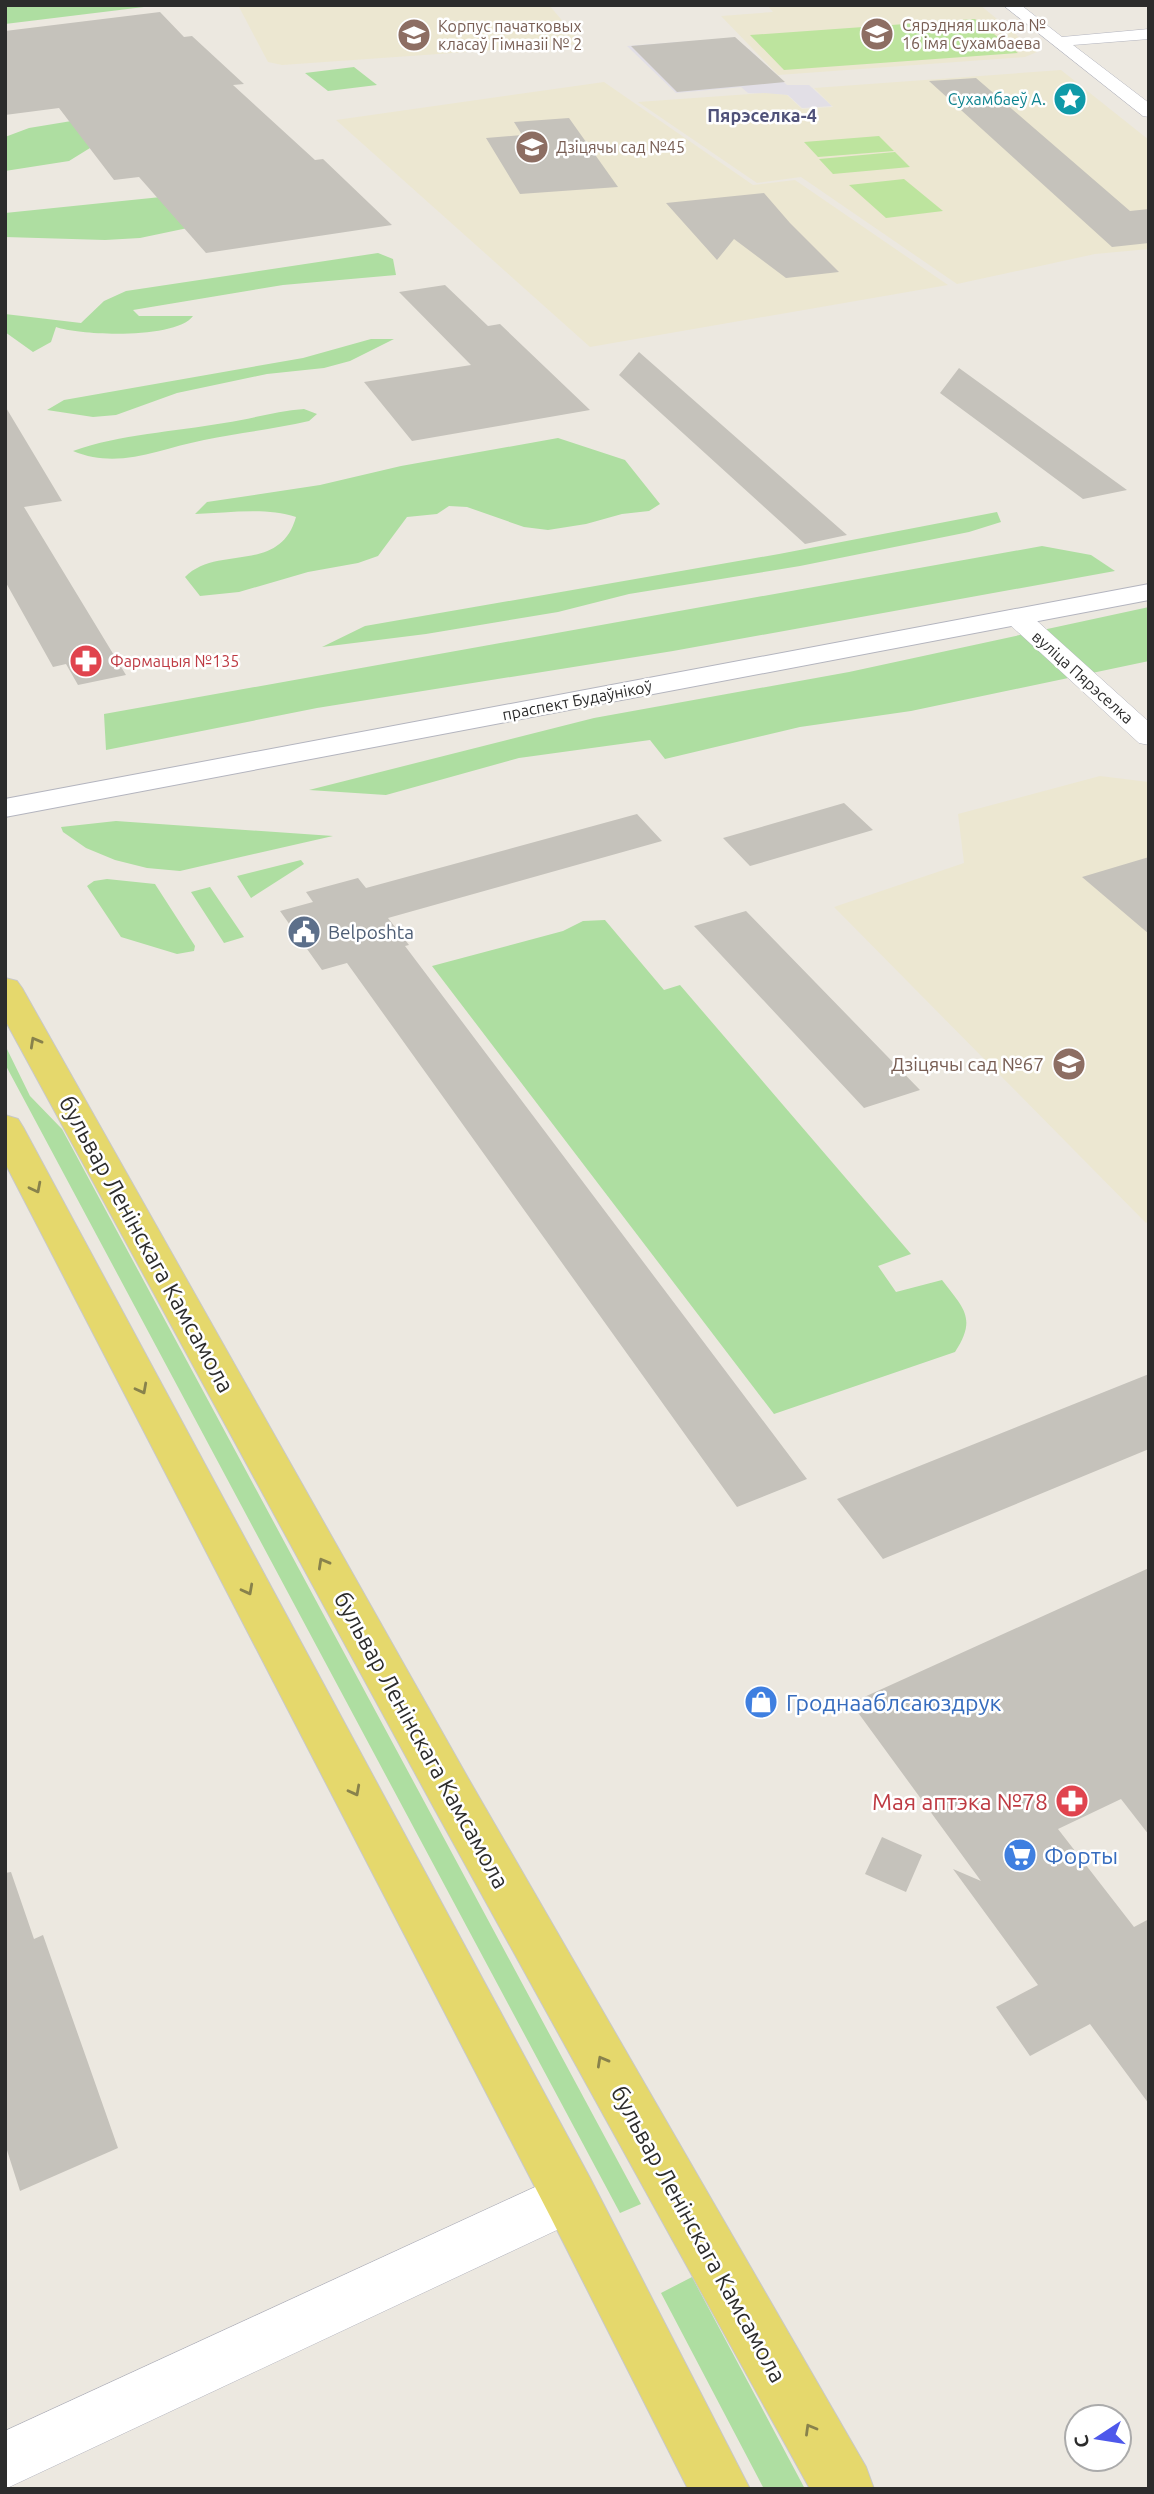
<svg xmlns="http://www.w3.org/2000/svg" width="1154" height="2494" font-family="Ubuntu,sans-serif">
	<rect width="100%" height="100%" fill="#ece8e0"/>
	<!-- industrial -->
	<path fill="#e2dfe6" d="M706,40L718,51L749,49L787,85H809L832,106L802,108L788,95L748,93L741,87L676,93L627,46Z"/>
	<!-- education -->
	<path fill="#ece7d1" d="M238,5H549L582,44L282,65L268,62Z
		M767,5H980L1037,52L1025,57L778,75L721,16L773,12Z
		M1061,70L1149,140V249L1095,254L957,284L801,177L757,183L638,102L765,93L787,95L802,109L833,107L814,88Z
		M604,82L753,185L795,180L948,285L590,347L336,120Z
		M1100,776L1149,782V1221L1146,1223L834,907L964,863L958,814Z"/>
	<!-- green -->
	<path fill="#aedea1" d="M5,5H143L144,7L5,24Z
		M354,67L377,85L328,91L305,73Z
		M114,114L108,145L90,148L69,161L5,171V137L29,128Z
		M161,197L202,225L140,238L105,240L5,237V213Z
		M378,253L393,259L396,275L283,285L133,310L139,316H193C177,339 82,336 56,327L51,342L33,352L5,332V314L81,323L104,301L126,291Z
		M371,339H394L350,361L324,368L267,374L177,393L116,415L93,417L47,410L64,400L303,358Z
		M304,409L317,414L309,421C274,429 239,433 204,440C158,449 119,470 73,451C121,434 173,432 224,423C251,419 277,411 304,409Z
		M558,438L625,460L660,504L649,511L622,514L586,524L548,530L524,527L467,507L449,506L437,514L407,517L378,556L358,563L308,572L239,592L200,596L185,577C217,544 280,575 296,517C265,507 228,513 195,514L207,502L320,485L401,466Z
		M997,512L1001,522L969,532L800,566L629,594L558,612L426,634L322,647L365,626L779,554Z
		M1042,546L1091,555L1115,571L673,651L317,708L106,750L104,714Z
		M1149,607V661L911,711L800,727L665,759L650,740L519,758L386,795L309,790L594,718L849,672Z
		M116,821L333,836L180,871L147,868L115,860L86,848L63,832L61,827Z
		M301,860L304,864L251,898L237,876Z
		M107,879L155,884L195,946L194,951L177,954L121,937L87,886L94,881Z
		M210,887L244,937L224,943L191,892Z
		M605,920L664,990L680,985L911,1254L878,1266L896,1292L942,1280C964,1309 977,1318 955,1352L774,1414L432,966L563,931L583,921Z
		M5,1045L30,1096L62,1129L641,2204L620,2213L5,1064Z
		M692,2277L805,2489H764L661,2293Z"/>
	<!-- pitch -->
	<path fill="#bde49e" d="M975,19L1018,53L784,70L750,35Z
		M879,136L894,151L818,157L804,142Z
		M895,152L910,167L833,174L819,159Z
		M904,179L943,211L886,218L849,185Z"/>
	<!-- building -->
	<path fill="#c5c2bb" d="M160,12L184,37L192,36L244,84L233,85L315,160L323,159L392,225L206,253L139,177L114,180L59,108L5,115V31Z
		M735,37L785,82L677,92L631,46Z
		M976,78L1130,211L1149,209V243L1112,247L929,81Z
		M569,118L618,187L520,194L486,138L522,135L514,122Z
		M764,193L790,223L839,272L786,278L734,239L717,260L666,203Z
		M445,285L488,326L500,324L590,410L412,441L364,382L471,365L399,292Z
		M639,352L847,535L805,544L619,375Z
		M959,368L1127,490L1083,499L940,393Z
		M5,406L62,501L24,507L126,675L78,685L66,664L53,667L5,581Z
		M844,803L873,830L750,866L723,838Z
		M637,814L662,841L388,918L409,945L405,946L807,1479L737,1507L347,963L322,970L280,911L313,902L306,892L358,878L366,888Z
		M1149,857V934L1082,877Z
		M746,911L920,1090L864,1108L694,926Z
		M1149,1374V1449L883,1559L837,1499Z
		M1149,1568V1835L1121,1799L1058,1829L1134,1927L1149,1919V2104L1090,2024L1030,2056L996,2007L1038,1985L953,1869L981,1881L851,1703Z
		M882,1837L922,1855L906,1892L865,1874Z
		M11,1872L34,1939L43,1935L118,2148L20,2191L5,2144V1873Z"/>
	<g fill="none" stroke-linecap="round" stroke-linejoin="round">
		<defs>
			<path id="minor" d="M1003,5H1021L1062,37L1149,29V39L1073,45L1149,103V117L1143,116Z
				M1017,609L1026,611L1149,722V745L1139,743L1008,623L1004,617L1008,611Z
				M570,2171L589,2179L597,2197L589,2215L5,2489V2431Z"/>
			<path id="tertiary" d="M1149,584V600L5,817V799Z"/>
			<path id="primary" d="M5,978L17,981L22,988L468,1778L866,2467L874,2489H810L434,1808L5,1020Z
				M5,1115L18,1119L23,1127L590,2178L750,2489H688L550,2216L5,1163Z"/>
		</defs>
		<!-- minor casing -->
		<use href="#minor" stroke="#b3b4be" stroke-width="1"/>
		<!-- tertiary casing -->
		<use href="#tertiary" stroke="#b3b4be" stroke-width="2"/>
		<!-- primary casing -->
		<use href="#primary" stroke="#c8c8c8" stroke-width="2"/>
		<!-- minor -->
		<use href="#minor" fill="#fff" fill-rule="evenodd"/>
		<!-- tertiary -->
		<use href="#tertiary" fill="#fff" fill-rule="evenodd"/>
		<!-- primary -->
		<use href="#primary" fill="#e5d86c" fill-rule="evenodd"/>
	</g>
	<!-- one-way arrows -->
	<defs><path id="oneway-chevron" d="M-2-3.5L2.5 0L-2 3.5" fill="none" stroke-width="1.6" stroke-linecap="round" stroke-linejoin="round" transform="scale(1.75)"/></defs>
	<g stroke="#88824c">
		<use href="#oneway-chevron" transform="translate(35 1042) rotate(-119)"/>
		<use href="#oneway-chevron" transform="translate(36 1188) rotate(63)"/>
		<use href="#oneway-chevron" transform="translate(142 1389) rotate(62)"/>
		<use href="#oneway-chevron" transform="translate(323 1563) rotate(-119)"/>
		<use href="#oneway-chevron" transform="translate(248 1590) rotate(62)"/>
		<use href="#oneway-chevron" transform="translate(355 1791) rotate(62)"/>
		<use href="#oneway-chevron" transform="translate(602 2061) rotate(-119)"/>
		<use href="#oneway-chevron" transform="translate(810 2429) rotate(-120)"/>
	</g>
	<!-- icons -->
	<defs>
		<symbol id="school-disc" viewBox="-11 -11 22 22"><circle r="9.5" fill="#8d6e63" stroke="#fff"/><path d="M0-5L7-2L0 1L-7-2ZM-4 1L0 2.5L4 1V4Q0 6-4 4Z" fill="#fff"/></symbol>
		<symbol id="sight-disc" viewBox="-11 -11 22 22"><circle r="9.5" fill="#0f9aa8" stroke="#fff"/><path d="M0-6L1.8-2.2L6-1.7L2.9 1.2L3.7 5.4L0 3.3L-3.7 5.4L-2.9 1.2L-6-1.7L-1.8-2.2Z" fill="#fff"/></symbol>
		<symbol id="pharmacy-disc" viewBox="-11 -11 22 22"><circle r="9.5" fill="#e0444e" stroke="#fff"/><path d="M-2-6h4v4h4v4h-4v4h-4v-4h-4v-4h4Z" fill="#fff"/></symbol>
		<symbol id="civic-disc" viewBox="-11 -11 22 22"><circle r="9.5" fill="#5c6f8a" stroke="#fff"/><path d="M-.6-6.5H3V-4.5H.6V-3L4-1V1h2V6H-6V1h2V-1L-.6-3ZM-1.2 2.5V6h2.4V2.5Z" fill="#fff"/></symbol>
		<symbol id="shop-disc" viewBox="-11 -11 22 22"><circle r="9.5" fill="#3f7fe0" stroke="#fff"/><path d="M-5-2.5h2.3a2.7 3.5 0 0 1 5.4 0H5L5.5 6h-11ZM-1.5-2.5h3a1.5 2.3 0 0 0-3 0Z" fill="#fff"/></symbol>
		<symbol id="supermarket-disc" viewBox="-11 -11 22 22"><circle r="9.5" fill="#3f7fe0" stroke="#fff"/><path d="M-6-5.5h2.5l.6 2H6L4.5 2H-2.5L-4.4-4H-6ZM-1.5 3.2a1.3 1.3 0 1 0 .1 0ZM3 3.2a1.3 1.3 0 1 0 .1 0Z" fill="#fff"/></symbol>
	</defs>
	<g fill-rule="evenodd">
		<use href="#school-disc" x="858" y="15" width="38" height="38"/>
		<use href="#school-disc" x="395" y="16" width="38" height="38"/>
		<use href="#sight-disc" x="1051" y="80" width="38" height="38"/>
		<use href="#school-disc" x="513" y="128" width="38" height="38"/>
		<use href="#pharmacy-disc" x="67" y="642" width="38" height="38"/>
		<use href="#civic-disc" x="285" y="913" width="38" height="38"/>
		<use href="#school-disc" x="1050" y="1045" width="38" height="38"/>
		<use href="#shop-disc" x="742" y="1683" width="38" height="38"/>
		<use href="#pharmacy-disc" x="1053" y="1782" width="38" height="38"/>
		<use href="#supermarket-disc" x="1001" y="1836" width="38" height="38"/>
	</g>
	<g text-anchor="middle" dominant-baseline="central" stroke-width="5" stroke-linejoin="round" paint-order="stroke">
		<!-- far-education labels -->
		<g font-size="16" fill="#785e54" stroke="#fff" text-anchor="start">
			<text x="902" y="25">Сярэдняя школа №<tspan x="902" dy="18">16 імя Сухамбаева</tspan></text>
			<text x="438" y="26">Корпус пачатковых<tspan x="438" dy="18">класаў Гімназіі № 2</tspan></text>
			<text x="556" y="147">Дзіцячы сад №45</text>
		</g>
		<!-- far-culture labels -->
		<g font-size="16" fill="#0d838f" stroke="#fff" text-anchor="end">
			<text x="1046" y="99">Сухамбаеў А.</text>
		</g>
		<!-- far-health labels -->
		<g font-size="16" fill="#be3a42" stroke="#fff" text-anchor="start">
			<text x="110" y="661">Фармацыя №135</text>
		</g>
		<!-- far-street labels -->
		<g font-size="16" fill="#2c2c2c" stroke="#fff">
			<text transform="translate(1083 677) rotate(42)">вуліца Пярэселка</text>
			<text transform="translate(577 700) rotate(-11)">праспект Будаўнікоў</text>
		</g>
		<!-- far-neighbourhood labels -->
		<g font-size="18" font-weight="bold" fill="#505279" stroke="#fff">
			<text x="762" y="115">Пярэселка-4</text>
		</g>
		<!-- service labels -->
		<g font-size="19" fill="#4e5e75" stroke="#fff" text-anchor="start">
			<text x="328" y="932">Belposhta</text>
		</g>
		<!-- education labels -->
		<g font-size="19" fill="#785e54" stroke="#fff" text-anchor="end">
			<text x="1044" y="1064">Дзіцячы сад №67</text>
		</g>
		<!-- near-street labels -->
		<g font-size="23" fill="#2c2c2c" stroke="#fff">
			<text transform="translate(147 1244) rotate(61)">бульвар Ленінскага Камсамола</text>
			<text transform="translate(422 1740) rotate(61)">бульвар Ленінскага Камсамола</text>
			<text transform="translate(699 2234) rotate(61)">бульвар Ленінскага Камсамола</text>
		</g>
		<!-- near-shop labels -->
		<g font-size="23" fill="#366cbe" stroke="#fff" text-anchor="start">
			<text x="786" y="1702">Гроднааблсаюздрук</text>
			<text x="1044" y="1855">Форты</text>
		</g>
		<!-- near-health labels -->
		<g font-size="23" fill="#be3a42" stroke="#fff" text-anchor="end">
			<text x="1048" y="1801">Мая аптэка №78</text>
		</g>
	</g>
	<!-- border -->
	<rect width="1154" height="2494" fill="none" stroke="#2c2c2c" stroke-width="14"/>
	<!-- north arrow -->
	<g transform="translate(1098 2438) rotate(258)"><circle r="33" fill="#ffffff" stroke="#ababab" stroke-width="2"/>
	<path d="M0-5L12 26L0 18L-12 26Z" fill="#4e58eb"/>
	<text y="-10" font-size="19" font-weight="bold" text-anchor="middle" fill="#2c2c2c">С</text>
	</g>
</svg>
